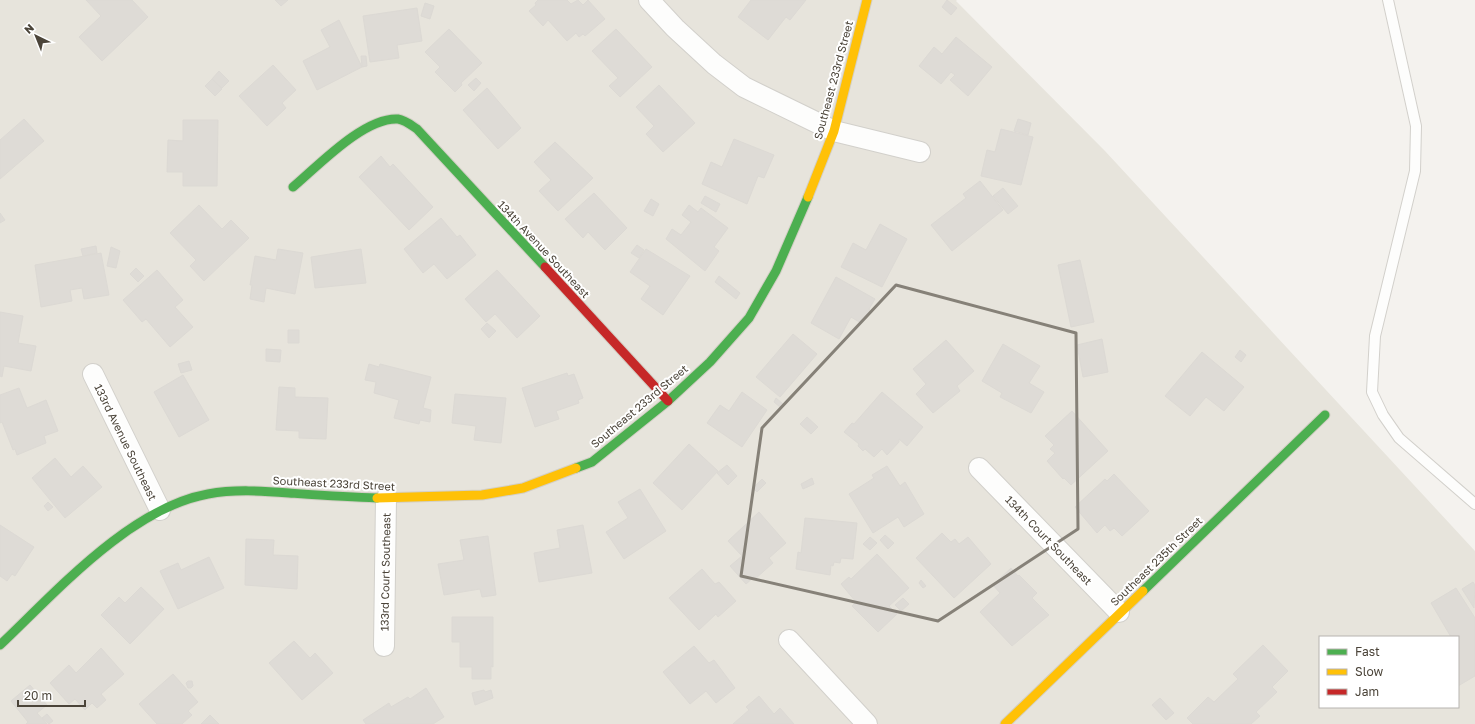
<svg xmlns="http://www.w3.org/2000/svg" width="1475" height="724" font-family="'Golos Text',sans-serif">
	<rect width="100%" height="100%" fill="#f4f2ee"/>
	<!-- residential -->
	<path fill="#e7e4dc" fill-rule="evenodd" d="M0,0H957L956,1L1105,151L1475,551V724H0ZM1320,637H1458V707H1320Z"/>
	<!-- building -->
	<path fill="#dedbd6" stroke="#dcd9d4" d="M86,0H132L148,17L102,61L79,37L101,16Z
		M275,0H288L281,6Z
		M538,0H567L571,4L578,0L583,5L588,0L605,19L585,36L583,34L579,37L576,33L567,41L548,20L543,26L529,11L536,5L535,3Z
		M751,0H806L790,20L786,17L768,40L738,17Z
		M947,0L957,8L951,15L942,7Z
		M425,3L434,6L430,19L421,16Z
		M417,8L422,41L397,45L399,58L370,62L363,16Z
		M339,20L362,67L317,90L303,61L330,47L321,30Z
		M449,29L482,63L461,83L462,85L455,92L435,72L440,67L425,52Z
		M616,29L652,67L620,97L609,86L618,78L592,51Z
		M956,37L992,67L968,96L950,80L955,75L951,72L941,84L919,66L934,47L942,54Z
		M361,56H366L367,66L362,67Z
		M273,65L296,90L282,103L286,108L267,126L239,96Z
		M219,71L229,81L222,88L212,79Z
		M476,78L481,83L474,91L468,85Z
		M212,79L222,89L215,96L205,86Z
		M659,85L695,123L663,152L646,134L654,126L636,107Z
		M487,88L521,128L498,149L463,110Z
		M24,119L44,141L0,179V140Z
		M1018,119L1031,123L1028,135L1014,131Z
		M183,120H218L217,186H183V172H167L168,140L183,141Z
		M1001,129L1033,137L1021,185L981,176L987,150L995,152Z
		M734,139L774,155L764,178L758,176L747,204L702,184L711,162L722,167Z
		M555,142L593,178L558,211L539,191L551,180L534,162Z
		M381,156L390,167L393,164L433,207L409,230L359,177Z
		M980,181L1003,210L952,251L931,225L966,198L963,194Z
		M1003,188L1018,206L1008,214L993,196Z
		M594,193L627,228L605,250L588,232L583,238L565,219Z
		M705,196L720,204L716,212L701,203Z
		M651,199L659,204L653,216L644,211Z
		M199,205L222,229L231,220L249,238L204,281L190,266L196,260L170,233Z
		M689,205L698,212L701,208L728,228L714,247L719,251L705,271L666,239L672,229L681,235L691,222L682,215Z
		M0,213L5,220L0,223Z
		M441,218L457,237L460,235L476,255L447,279L434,264L423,273L404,249Z
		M880,224L907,239L882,287L841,267L853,243L866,250Z
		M637,245L644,250L639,258L631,253Z
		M96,246L97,253L83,256L81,249Z
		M111,247L120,251L116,268L107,266Z
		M278,249L303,253L295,294L266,288L264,302L250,299L252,285H250L255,256L276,260Z
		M361,249L366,283L315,288L311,257Z
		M646,249L690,276L663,315L641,299L650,286L630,272Z
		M101,253L109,295L84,299L82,288L70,290L72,301L41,307L35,265Z
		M1080,260L1094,322L1071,327L1058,265Z
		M136,268L144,276L138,282L130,274Z
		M157,270L183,300L175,307L193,327L170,347L146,319L142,322L123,300Z
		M497,270L540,316L517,338L495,314L486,322L465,299Z
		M719,276L740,293L736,299L715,282Z
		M836,277L875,299L869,309L871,312L866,319L864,318L861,323L851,317L839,339L811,323Z
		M0,312L23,316L18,343L36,346L31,371L4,366L2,377L0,376Z
		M487,323L496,331L489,338L481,329Z
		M288,330H299V343H288Z
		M793,334L817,354L780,397L756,377Z
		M1102,339L1108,372L1083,377L1077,345Z
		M946,340L974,371L957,386L960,391L933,413L916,394L926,384L913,369Z
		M1003,344L1040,366L1029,383L1044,392L1031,413L1000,397L1002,393L982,381Z
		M266,349L281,350L280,362L266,361Z
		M1240,350L1246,355L1241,362L1235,357Z
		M1202,352L1244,387L1224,411L1206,397L1190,416L1165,396Z
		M189,361L192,370L181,373L178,364Z
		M369,364L379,367L380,364L431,377L423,408L431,410L430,422L420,420L419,424L394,418L399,400L374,393L376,382L365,380Z
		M567,373L568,376L574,374L583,398L578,400L579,403L556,411L559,419L535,427L522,388Z
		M183,375L209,420L179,437L154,392Z
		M279,387L295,388V397L328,398L326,439L299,438V431L276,430Z
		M19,388L27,408L46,400L58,431L44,436L46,443L17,455L15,449L13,450L2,422L0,423V395Z
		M742,392L767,410L742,447L707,423L720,405L729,411Z
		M882,392L923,427L907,446L899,439V442L887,455L882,449L874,457L865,449L863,451L858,446L859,444L844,432L852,423L854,424Z
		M455,394L506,398L501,443L474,440L476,426L452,423Z
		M776,398L783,404L780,407L774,402Z
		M1072,411L1108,451L1071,485L1064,478L1063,479L1047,461L1055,453L1050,449L1054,445L1045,436Z
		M807,417L818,427L811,434L800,424Z
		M689,444L718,471L682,510L653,483Z
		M55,458L71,477L83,466L102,487L65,518L32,478Z
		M727,465L737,476L728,485L717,473Z
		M887,466L900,486L905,482L924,514L904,527L898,517L873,533L849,494L874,478L872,475Z
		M1114,474L1149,511L1122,536L1114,528L1110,531L1105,525L1097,533L1075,507L1105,479L1107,481Z
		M812,478L814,484L803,489L801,484Z
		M762,479L766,483L757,492L753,488Z
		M640,489L666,531L624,559L606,532L628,518L618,502Z
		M48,502L53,507L48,511L44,506Z
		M759,512L786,543L769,558L773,563L755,579L754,577L746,584L730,566L742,556L728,541Z
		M805,518L857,523L853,559L841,558L840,563L834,562L833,566L831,565L830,575L796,569L798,552L801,553Z
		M0,525L34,547L15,576L12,574L7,581L0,576Z
		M583,525L592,573L539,582L534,553L560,548L557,530Z
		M942,533L951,542L955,539L959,544L968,537L991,564L954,598L916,558Z
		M885,535L894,543L888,549L880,540Z
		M488,536L496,595L482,597L480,589L444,595L438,564L464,560L460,540Z
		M870,537L877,543L870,550L863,544Z
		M246,539L274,540L273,555L298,556L297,589L245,585Z
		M877,554L909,588L889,606L897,614L878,632L852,606L856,602L841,584L849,577L851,579Z
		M209,557L224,588L178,609L160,571L178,563L181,570Z
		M1011,568L1018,576L1019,575L1037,593L1032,598L1049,615L1012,646L980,612L1000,593L993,585Z
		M702,569L715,584L719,582L736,601L718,617L716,614L699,630L669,598Z
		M921,580L926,586L923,588L919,583Z
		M1473,582L1475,585L1474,608L1462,589Z
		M141,587L164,609L130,644L101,615L119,597L125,603Z
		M1456,588L1475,618V676L1458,686V637H1451L1431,603Z
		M903,598L909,604L901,611L895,605Z
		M452,617H493V667L491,666V679H472V667H460V642H452Z
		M294,641L310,658L315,653L333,673L302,700L269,663Z
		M1263,645L1288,671L1272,687L1277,692L1256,712L1260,716L1251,724H1193L1187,718L1208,697L1214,702L1238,679L1233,674Z
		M694,646L709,663L714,660L735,688L716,703L706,691L690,704L663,672Z
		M101,648L124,674L101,694L106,700L97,708L92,703L85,710L75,699L69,704L50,683L69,665L76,673Z
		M173,674L198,702L188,711L192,715L182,724H157L139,704Z
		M188,681H192L193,686L191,688H188L186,683Z
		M30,685L47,705L37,713L47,724H26L28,722L11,701Z
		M426,688L444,717L433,724H366L363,720L389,703L391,707L408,697L410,699Z
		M484,690L485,692L491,690L493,698L475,705L472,693Z
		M759,696L774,714L780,708L794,724H733L749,710L746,707Z
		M1160,698L1174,713L1166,720L1152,705Z
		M47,714L53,721L49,724L42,718Z
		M210,715L219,724H201Z"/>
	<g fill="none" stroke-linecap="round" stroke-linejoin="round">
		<defs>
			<path id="lane" d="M1388,0L1416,126L1415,171L1375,336L1372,392L1383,415L1399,438L1475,504"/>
			<path id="street" d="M649,0L675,28L714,64L744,87L834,131L920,152
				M93,374L160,510
				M979,468L1119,612
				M789,640L867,724
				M384,646L386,499"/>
			<path id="fast" d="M293,187C318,166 364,117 398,119C405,120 411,125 417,129L545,267
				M576,468L592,462L668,401L710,362L749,318L776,271L808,197
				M1143,591L1325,415
				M0,645C56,592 130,508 208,494C235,489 262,491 289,493C319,495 348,497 377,498"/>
			<path id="slow" d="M808,197L834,131L867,0
				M377,498L482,495L523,488L576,468
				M1005,724L1143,591"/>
			<path id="jam" d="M545,267L668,401"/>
		</defs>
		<!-- lane casing -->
		<use href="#lane" stroke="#d2d0cb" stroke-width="12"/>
		<!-- street casing -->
		<use href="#street" stroke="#d2d0cb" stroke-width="22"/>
		<!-- fast casing -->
		<use href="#fast" stroke="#d3cfc5" stroke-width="11"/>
		<!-- slow casing -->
		<use href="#slow" stroke="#d3cfc5" stroke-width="11"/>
		<!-- jam casing -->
		<use href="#jam" stroke="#d3cfc5" stroke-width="11"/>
		<!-- lane -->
		<use href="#lane" stroke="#fdfdfc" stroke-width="10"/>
		<!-- street -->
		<use href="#street" stroke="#fdfdfc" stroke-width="20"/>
		<!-- fast -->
		<use href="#fast" stroke="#4caf50" stroke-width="9"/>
		<!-- slow -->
		<use href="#slow" stroke="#ffc107" stroke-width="9"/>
		<!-- jam -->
		<use href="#jam" stroke="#c62828" stroke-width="9"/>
	</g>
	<!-- marked area -->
	<path fill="none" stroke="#868178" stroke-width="3" stroke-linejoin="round" d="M896,285L1076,333L1078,529L938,621L741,576L762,428Z"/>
	<g text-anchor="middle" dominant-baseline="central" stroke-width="4" stroke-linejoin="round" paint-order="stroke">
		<!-- street labels -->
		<g font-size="11" fill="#4b4439" stroke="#fff">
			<text transform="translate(833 80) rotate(-75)">Southeast 233rd Street</text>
			<text transform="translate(544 249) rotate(47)">134th Avenue Southeast</text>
			<text transform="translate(639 406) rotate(-40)">Southeast 233rd Street</text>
			<text transform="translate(126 442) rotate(64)">133rd Avenue Southeast</text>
			<text transform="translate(334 483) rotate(3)">Southeast 233rd Street</text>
			<text transform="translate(1049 540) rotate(46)">134th Court Southeast</text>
			<text transform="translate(1156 561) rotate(-44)">Southeast 235th Street</text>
			<text transform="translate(385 572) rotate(-89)">133rd Court Southeast</text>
		</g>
	</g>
	<!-- legend -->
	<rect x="1319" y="636" width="140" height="72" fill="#ffffff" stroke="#b7b4b0"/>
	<rect x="1327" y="649" width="20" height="6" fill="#4caf50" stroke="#b7b4b0"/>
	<text x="1355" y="656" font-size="12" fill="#4b4439">Fast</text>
	<rect x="1327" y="669" width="20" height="6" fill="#ffc107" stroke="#b7b4b0"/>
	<text x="1355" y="676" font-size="12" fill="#4b4439">Slow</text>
	<rect x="1327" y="689" width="20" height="6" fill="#c62828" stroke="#b7b4b0"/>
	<text x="1355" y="696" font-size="12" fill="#4b4439">Jam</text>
	<!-- north arrow -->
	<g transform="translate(36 36) rotate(317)" stroke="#ffffff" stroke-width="3" paint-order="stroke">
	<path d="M0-3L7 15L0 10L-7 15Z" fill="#4b4439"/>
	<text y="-6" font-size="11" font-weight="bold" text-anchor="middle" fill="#4b4439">N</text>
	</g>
	<!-- scale -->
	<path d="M18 700v6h67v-6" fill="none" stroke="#4b4439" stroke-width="2"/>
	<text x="24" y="700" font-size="12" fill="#4b4439" stroke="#ffffff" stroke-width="3" paint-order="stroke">20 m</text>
</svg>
